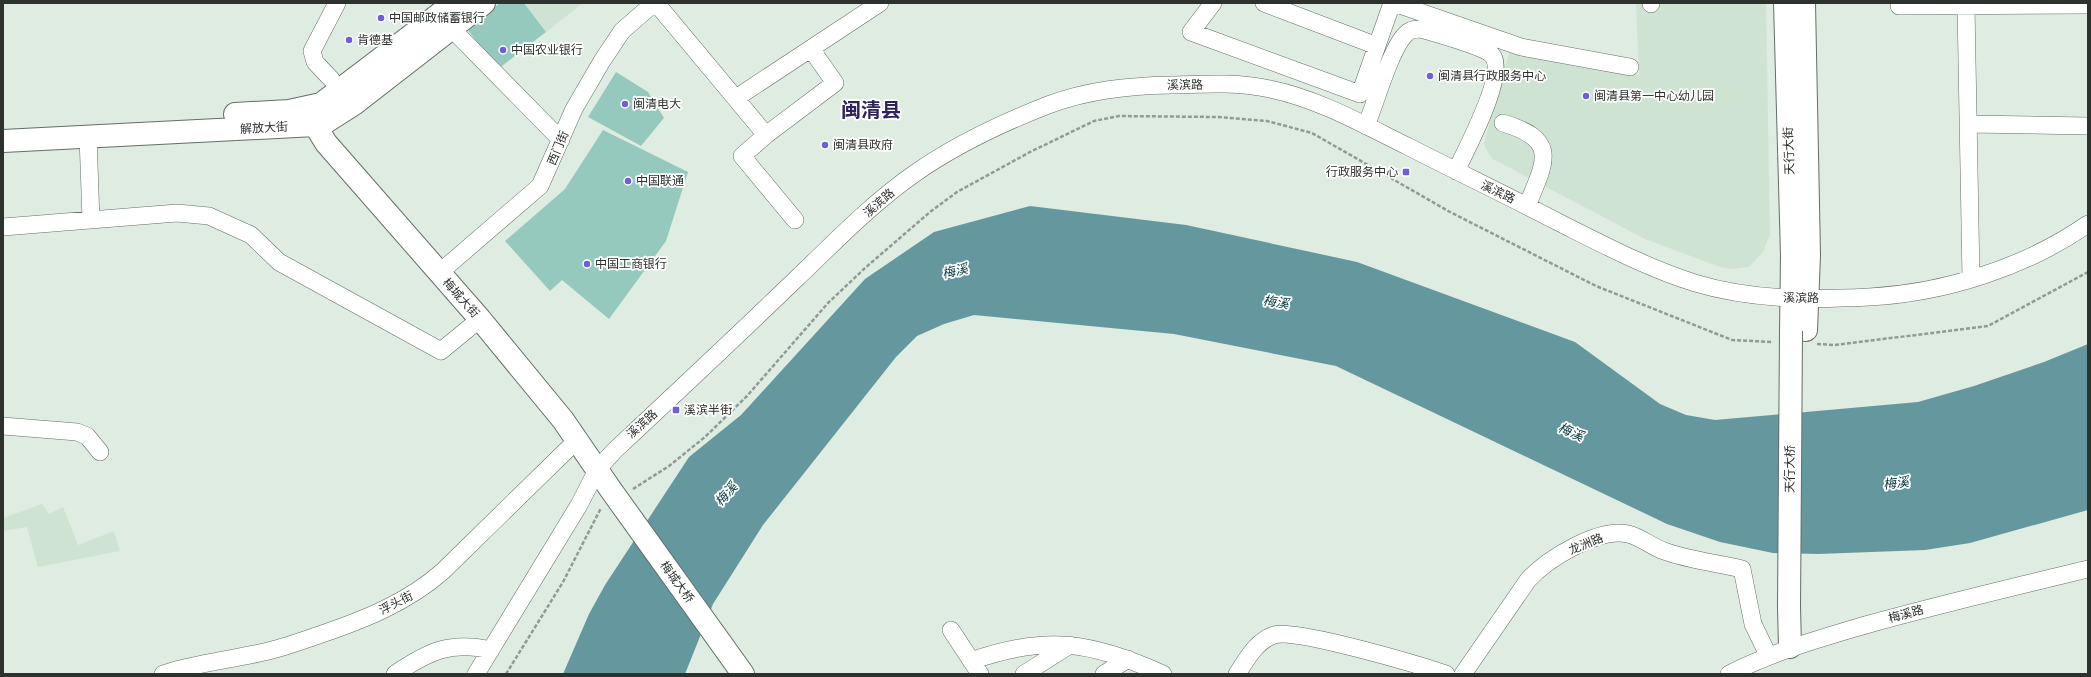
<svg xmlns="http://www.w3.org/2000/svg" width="2091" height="677" font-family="'Roboto Condensed','Noto Sans SC',sans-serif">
	<rect width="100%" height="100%" fill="#deece1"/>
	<!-- built -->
	<path fill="#cfe3d3" d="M524,3H583L546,32Z
		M1636,3H1766L1770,235L1763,252L1749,267L1731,269L1720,267L1645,239L1493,159L1486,149L1484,143L1510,50L1639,75Z
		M42,504L49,514L63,507L78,545L114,531L120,551L38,567L27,527L3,531V518Z"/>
	<!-- water -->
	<path fill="#65989e" d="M1030,206L1186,225L1357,262L1575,342L1660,404L1686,415L1715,420L1918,402L1974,386L2044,362L2088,344V510L1970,543L1925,550L1818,554L1773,553L1720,542L1667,524L1336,366L1174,334L974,315L944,324L917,336L896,357L763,525L713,604L685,674H563L589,614L605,585L689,457L741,415L865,279L934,232Z"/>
	<!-- building -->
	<path fill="#96c9bd" d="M500,3H524L546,32L498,69L467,29Z
		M616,72L648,92L664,118L641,146L588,117Z
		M603,130L688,172L666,241L609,319L562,280L550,291L505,241L565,189Z"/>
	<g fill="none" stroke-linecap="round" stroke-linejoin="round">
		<defs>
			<path id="minor" d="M656,3L766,135L742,156L795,220
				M1213,3L1191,32L1360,94L1392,3
				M1264,3L1377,46
				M1394,3L1521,47L1630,67
				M1651,3V4
				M1899,6L2088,5
				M1966,6L1971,278
				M452,29L561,140
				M331,79L315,62L312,51L337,3
				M736,98L880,3
				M1503,123C1560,140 1545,162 1527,206
				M1969,124L2088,126
				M1366,126C1375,105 1391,46 1407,33C1411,29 1416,29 1421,29C1435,33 1483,47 1491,54C1509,70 1466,150 1456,171
				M766,135L835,83L811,49
				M88,137L91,220
				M3,227L177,213L209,216L251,235L279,262L441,351L480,319
				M439,273L540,186L574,109L602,61L622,31L654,3
				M3,426L77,432L87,436L100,452
				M951,630L980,674
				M971,661C1048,634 1090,642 1163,674
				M163,674C196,663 230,660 264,652C283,648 301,641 319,635C363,620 407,603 443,571L577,440
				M395,674C429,651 450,641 491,650
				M476,674L579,505L597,470L614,451C675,394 736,337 796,279C834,243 871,204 914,174C955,145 1002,123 1048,105C1088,90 1128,86 1171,85C1204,84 1238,82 1270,89C1319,99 1364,125 1409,147C1458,172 1508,196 1558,222C1602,244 1647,268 1695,283C1751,300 1811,300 1869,297C1945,293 2026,267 2088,224
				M1024,674L1070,645
				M1104,674L1128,659
				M1237,674C1247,659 1256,641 1274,635C1295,628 1419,665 1446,674
				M1463,674L1528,580C1547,559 1599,527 1628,534C1641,537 1652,547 1664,551C1689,560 1716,563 1742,569L1753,624L1768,655
				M1729,674C1773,652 1815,640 1862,626C1937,605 2013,587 2088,569"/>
			<path id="major" d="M1785,3L1792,256L1791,331
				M1804,3L1809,255L1806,330
				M312,107L315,125L326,143L480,319L563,420L611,490L743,674
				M235,114L289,111L321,104L454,3
				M3,141L315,125L326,122L354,104L484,3
				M1789,607L1790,647"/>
		</defs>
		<!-- minor casing -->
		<use href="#minor" stroke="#636f66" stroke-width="18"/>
		<!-- major casing -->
		<use href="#major" stroke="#636f66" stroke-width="24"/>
		<!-- path -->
		<path stroke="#919b94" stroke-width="2.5" stroke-dasharray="4 2" stroke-linecap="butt" d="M1817,344L1835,345L1988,326L2088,272
			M633,489L669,466L705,437L747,396L828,303L865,268L930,212L957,192L1030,152L1094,121L1119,116L1218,117L1267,121L1312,133L1450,212L1596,286L1732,340L1772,342
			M506,674L563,582L601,508"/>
		<!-- minor -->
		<use href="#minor" stroke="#fff" stroke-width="17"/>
		<!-- major -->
		<use href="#major" stroke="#fff" stroke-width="22"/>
		<defs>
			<path id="major-bridge" d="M1789,607L1791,331"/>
		</defs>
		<!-- major-bridge casing -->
		<use href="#major-bridge" stroke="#636f66" stroke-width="24" stroke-linecap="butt"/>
		<!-- major-bridge -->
		<use href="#major-bridge" stroke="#fff" stroke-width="22"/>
	</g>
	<!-- markers -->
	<g fill="#6e5ed8" stroke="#fff" stroke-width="1.5">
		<circle cx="381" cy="18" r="4"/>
		<circle cx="349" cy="40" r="4"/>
		<circle cx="503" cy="50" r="4"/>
		<circle cx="1430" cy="76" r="4"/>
		<circle cx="1586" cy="96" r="4"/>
		<circle cx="625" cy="104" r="4"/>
		<circle cx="825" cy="145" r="4"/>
		<rect x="1402" y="168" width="8" height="8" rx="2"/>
		<circle cx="628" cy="181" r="4"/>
		<circle cx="587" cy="264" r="4"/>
		<rect x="672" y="406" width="8" height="8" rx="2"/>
	</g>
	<g text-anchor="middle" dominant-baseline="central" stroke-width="3.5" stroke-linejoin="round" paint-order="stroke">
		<!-- poi labels -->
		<g font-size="12" fill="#2d322e" stroke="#fff" text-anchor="start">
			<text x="389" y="18">中国邮政储蓄银行</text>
			<text x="357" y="40">肯德基</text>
			<text x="511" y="50">中国农业银行</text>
			<text x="1438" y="76">闽清县行政服务中心</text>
			<text x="1594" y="96">闽清县第一中心幼儿园</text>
			<text x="633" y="104">闽清电大</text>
			<text x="833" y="145">闽清县政府</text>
			<text x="1398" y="172" text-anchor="end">行政服务中心</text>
			<text x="636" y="181">中国联通</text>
			<text x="595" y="264">中国工商银行</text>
			<text x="684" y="410">溪滨半街</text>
		</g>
		<!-- street labels -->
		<g font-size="12" fill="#2d322e" stroke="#fff">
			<text transform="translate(1185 85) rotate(-1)">溪滨路</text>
			<text transform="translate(264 128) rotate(-3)">解放大街</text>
			<text transform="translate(558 148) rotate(-67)">西门街</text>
			<text transform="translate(1789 151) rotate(-92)">天行大街</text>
			<text transform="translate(1498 192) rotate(26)">溪滨路</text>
			<text transform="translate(879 203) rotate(-41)">溪滨路</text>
			<text transform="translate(461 298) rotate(48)">梅城大街</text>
			<text transform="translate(1801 298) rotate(1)">溪滨路</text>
			<text transform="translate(642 424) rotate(-42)">溪滨路</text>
			<text transform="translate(1790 469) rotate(-90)">天行大桥</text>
			<text transform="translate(1586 544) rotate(-22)">龙洲路</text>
			<text transform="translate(677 582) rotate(54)">梅城大桥</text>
			<text transform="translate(396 603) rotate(-27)">浮头街</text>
			<text transform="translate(1906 614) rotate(-15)">梅溪路</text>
		</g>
		<!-- water labels -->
		<g font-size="13" font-style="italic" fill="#063a3f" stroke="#fff">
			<text transform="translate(955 271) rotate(-13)">梅溪</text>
			<text transform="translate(1276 302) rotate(9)">梅溪</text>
			<text transform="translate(1571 432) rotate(24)">梅溪</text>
			<text transform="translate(1896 483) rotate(-7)">梅溪</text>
			<text transform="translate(726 494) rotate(-48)">梅溪</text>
		</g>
		<!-- town labels -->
		<g font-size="20" font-weight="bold" fill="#2c245e" stroke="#fff">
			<text x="871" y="110">闽清县</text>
		</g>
	</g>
	<!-- border -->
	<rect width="2091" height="677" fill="none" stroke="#2d322e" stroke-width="8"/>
</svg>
